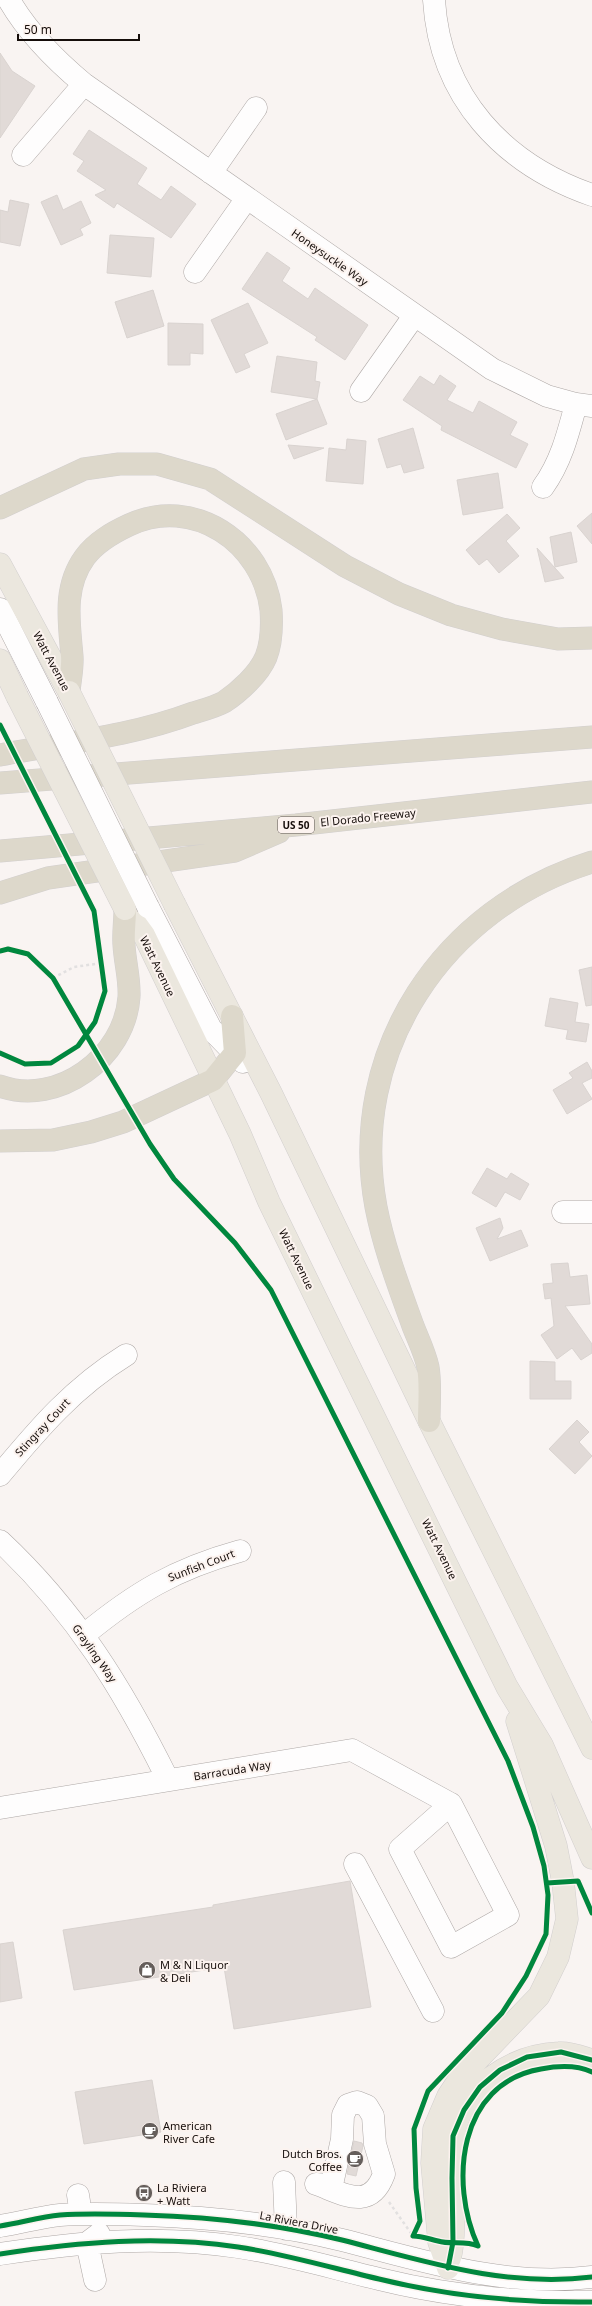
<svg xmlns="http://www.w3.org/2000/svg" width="592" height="2306" font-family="'Noto Sans',sans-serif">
	<rect width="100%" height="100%" fill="#f9f4f2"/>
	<!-- building -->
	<path fill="#e1dad7" stroke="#d9d3d0" d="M0,53L12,71L35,86L0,138Z
		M89,130L147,168L137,184L161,200L171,186L196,204L171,238L117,203L114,208L95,195L106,190L77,171L84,161L73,154Z
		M57,195L63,210L81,201L91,223L80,229L83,235L61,245L41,202Z
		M10,200L29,204L20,246L0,242V210L8,212Z
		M110,235L154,238L151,277L107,273Z
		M267,252L290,268L282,281L308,299L315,288L368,325L345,360L315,340L317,337L242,289Z
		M153,290L164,326L127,338L115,302Z
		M248,303L268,343L244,354L250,367L236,373L211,320Z
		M168,323L203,324V354L190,353V365H168Z
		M277,356L317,362L315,381L320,382L317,399L327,424L286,440L276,414L317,399L271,392Z
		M440,375L456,386L447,400L473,413L479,401L517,422L510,435L528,444L516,468L441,430L442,426L403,400L420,376L434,385Z
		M413,428L424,468L404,473L401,464L387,468L378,439Z
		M347,439L366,441L363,484L326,481L329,448L346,450Z
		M288,445L324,448L294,459Z
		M498,473L503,508L463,515L457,480Z
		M592,513V544L577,526Z
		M507,514L520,528L506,541L519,556L499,573L487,559L479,565L466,550Z
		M571,532L577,562L555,567L550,537Z
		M537,548L564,578L545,582Z
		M592,967V1005L586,1006L579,970Z
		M550,998L578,1003L575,1022L589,1024L586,1042L566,1039L568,1030L545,1026Z
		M587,1062L592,1071V1078L582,1083L592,1099L567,1114L553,1090L573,1078L569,1073Z
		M487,1168L507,1179L511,1173L529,1184L520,1200L505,1192L496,1207L472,1193Z
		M500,1218L503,1228L497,1239L521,1230L528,1246L490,1261L476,1228Z
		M568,1263L570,1277L587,1275L590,1304L565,1306L592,1344V1353L581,1360L572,1348L557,1359L541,1335L554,1326L551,1298L545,1299L543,1284L553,1283L551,1264Z
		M530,1361L555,1362V1381H571V1399H530Z
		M577,1420L589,1432L579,1442L592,1456L575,1474L549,1449Z
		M350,1881L371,2007L234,2029L224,1967L74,1990L63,1930L213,1907V1905Z
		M13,1942L22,1998L0,2002V1944Z
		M152,2080L161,2132L84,2144L75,2092Z
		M354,2141L362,2143L363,2146L356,2176L347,2174Z"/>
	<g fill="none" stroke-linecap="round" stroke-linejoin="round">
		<defs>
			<path id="minor" d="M9,0C28,33 54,59 84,84L492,369L547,396L576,404L592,406
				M434,0C440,97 503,164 592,195
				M23,155L84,84
				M211,173L256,108
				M195,272L247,198
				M361,391L414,316
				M543,487C561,462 568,434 576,404
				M0,609L47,702
				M148,907L211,1029L243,1062
				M563,1212H592
				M0,1475C39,1428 74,1387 126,1355
				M0,1541C75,1611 123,1689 168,1780
				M84,1635C135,1593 175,1569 240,1551
				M0,1808L352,1750L451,1804L508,1915L451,1947L400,1849L451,1804
				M355,1864L433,2011
				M357,2102L367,2106L373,2116L375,2144L384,2174C370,2212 344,2194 316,2184L328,2185L333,2180L342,2139L343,2115L348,2105Z
				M284,2182L286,2229
				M78,2195L81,2214
				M0,2226C20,2223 40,2217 60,2215C88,2213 116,2214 144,2215C211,2217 277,2224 342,2240C424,2261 506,2288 592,2277
				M0,2254C79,2242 158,2235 238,2247C286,2254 332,2268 379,2279C448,2296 521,2303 592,2302
				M95,2280L87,2243L99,2234"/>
			<path id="major" d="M0,564L69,692
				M0,660L17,696
				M175,905L271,1093L429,1421L592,1748
				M125,909L144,935L240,1134L269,1202L354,1376L507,1687L542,1745L592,1858
				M450,2258C459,2219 446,2177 453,2137C462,2087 512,2055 559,2053C570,2052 582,2057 592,2060
				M448,2268L439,2242L432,2163L434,2129L448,2096L460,2078L539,1996L558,1957L567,1919L563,1882L556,1846L517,1721"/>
			<path id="highway" d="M0,508L84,469L119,464H157L210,479L345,566L399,594L451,615L502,629L558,639L592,638
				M0,755C64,743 132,736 193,713C203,710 215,707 224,702C239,692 259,674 266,657C272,642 272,625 271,610C263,542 193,495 129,525C112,533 96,542 85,557C63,587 69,621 72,656C73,667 70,680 69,692
				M0,783L592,737
				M0,851L296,825L592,792
				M0,893L48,878L235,851L279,832
				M0,1086C58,1107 125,1057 129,997C130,979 125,963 124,945C123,933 125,921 125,909
				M0,1141L53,1140L91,1132L123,1122L213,1080L235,1053L232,1016
				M429,1421C429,1404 431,1383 428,1367C425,1353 418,1339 413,1326C399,1287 384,1248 376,1207C347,1051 443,908 592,862"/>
		</defs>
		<!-- minor casing -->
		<use href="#minor" stroke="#aea8a6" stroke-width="23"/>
		<!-- major casing -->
		<use href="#major" stroke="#d2cfce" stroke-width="23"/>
		<!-- highway casing -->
		<use href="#highway" stroke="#d2cfce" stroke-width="23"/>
		<!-- path -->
		<path stroke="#e2e0e0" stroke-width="2.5" stroke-dasharray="3 3" stroke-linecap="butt" d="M53,978L74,967L102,963
			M389,2202L413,2236"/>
		<!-- minor -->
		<use href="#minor" stroke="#fefdfd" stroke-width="22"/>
		<!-- major -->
		<use href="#major" stroke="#ebe7de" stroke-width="22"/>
		<!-- highway -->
		<use href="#highway" stroke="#ddd8cb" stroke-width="22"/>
		<defs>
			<path id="minor-bridge" d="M47,702L148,907"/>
			<path id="major-bridge" d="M69,692L175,905
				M17,696L125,909"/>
		</defs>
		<!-- minor-bridge casing -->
		<use href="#minor-bridge" stroke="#aea8a6" stroke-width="23" stroke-linecap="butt"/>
		<!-- major-bridge casing -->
		<use href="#major-bridge" stroke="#d2cfce" stroke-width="23" stroke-linecap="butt"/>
		<!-- minor-bridge -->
		<use href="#minor-bridge" stroke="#fefdfd" stroke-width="22"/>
		<!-- major-bridge -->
		<use href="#major-bridge" stroke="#ebe7de" stroke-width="22"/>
		<defs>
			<path id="cycleway" d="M0,725L94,911L105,991L95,1022L78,1046L51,1063L25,1064L0,1053
				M0,951L8,949L28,954L53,978L150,1144L174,1179L235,1243L271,1290L508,1761L533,1827L544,1866L548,1895L546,1934L526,1976L502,2013L428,2091L414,2129L416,2188L420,2221L413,2236C422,2236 429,2239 438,2241C451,2245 465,2240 478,2246
				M547,1883L578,1881L592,1913
				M0,2226C20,2223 40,2217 60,2215C88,2213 116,2214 144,2215C211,2217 277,2224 342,2240C424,2261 506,2288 592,2277
				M478,2246C449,2183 458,2083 541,2069C557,2066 577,2065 592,2072
				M0,2254C79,2242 158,2235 238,2247C286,2254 332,2268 379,2279C448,2296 521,2303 592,2302
				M448,2268L453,2242L452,2178L453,2136L464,2110L480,2087L500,2070L527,2057L561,2052L592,2060"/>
		</defs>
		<!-- cycleway casing -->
		<use href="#cycleway" stroke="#fcf3ef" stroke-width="8"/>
		<!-- cycleway -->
		<use href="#cycleway" stroke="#00873e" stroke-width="5"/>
	</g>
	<!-- icons -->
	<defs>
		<symbol id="shop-disc" viewBox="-11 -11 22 22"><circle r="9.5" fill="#655e5b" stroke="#fcf3ef"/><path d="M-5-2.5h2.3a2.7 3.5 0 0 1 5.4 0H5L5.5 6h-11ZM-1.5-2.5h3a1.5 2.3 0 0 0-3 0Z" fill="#fff"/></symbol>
		<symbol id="cafe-disc" viewBox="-11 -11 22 22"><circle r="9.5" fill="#655e5b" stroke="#fcf3ef"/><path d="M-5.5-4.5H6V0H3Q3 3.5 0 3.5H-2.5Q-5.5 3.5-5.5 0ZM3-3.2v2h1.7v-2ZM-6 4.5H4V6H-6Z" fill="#fff"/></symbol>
		<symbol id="bus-disc" viewBox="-11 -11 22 22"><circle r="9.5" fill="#655e5b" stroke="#fcf3ef"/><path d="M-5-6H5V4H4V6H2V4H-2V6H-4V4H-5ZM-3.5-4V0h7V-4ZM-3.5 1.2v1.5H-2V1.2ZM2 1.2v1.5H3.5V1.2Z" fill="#fff"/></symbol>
	</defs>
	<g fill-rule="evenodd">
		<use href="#shop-disc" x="137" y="1960" width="20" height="20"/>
		<use href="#cafe-disc" x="140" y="2121" width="20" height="20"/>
		<use href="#cafe-disc" x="345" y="2149" width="20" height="20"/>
		<use href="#bus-disc" x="134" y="2183" width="20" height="20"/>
	</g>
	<g text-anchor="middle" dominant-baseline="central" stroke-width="4" stroke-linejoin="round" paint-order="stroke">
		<!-- shield labels -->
		<rect fill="#fcf3ef" stroke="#5a524f" stroke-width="1" x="278" y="817" width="36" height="16" rx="3"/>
		<g font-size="10" font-weight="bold" fill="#150d0a">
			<text x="296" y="825">US 50</text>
		</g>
		<!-- street labels -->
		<g font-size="11" fill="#150d0a" stroke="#fcf3ef">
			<text transform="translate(330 257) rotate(35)">Honeysuckle Way</text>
			<text transform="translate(52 661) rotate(62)">Watt Avenue</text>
			<text transform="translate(368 817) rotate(-6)">El Dorado Freeway</text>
			<text transform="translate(158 966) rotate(64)">Watt Avenue</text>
			<text transform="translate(297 1259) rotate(64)">Watt Avenue</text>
			<text transform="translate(42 1427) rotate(-47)">Stingray Court</text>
			<text transform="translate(440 1549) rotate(64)">Watt Avenue</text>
			<text transform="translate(201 1565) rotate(-21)">Sunfish Court</text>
			<text transform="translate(95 1653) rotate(55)">Grayling Way</text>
			<text transform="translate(232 1770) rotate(-9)">Barracuda Way</text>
			<text transform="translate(299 2222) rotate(11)">La Riviera Drive</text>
		</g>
		<!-- poi labels -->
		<g font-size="11" fill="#150d0a" stroke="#fcf3ef" text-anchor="start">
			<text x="160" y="1964">M &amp; N Liquor<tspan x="160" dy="13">&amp; Deli</tspan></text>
			<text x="163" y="2125">American<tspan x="163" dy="13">River Cafe</tspan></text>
			<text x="342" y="2153" text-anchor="end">Dutch Bros.<tspan x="342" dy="13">Coffee</tspan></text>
			<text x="157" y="2187">La Riviera<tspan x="157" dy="13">+ Watt</tspan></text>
		</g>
	</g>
	<!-- scale -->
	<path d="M18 34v6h121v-6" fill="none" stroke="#150d0a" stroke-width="2"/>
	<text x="24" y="34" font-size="12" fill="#150d0a" stroke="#fcf3ef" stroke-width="3" paint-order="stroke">50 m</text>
</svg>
